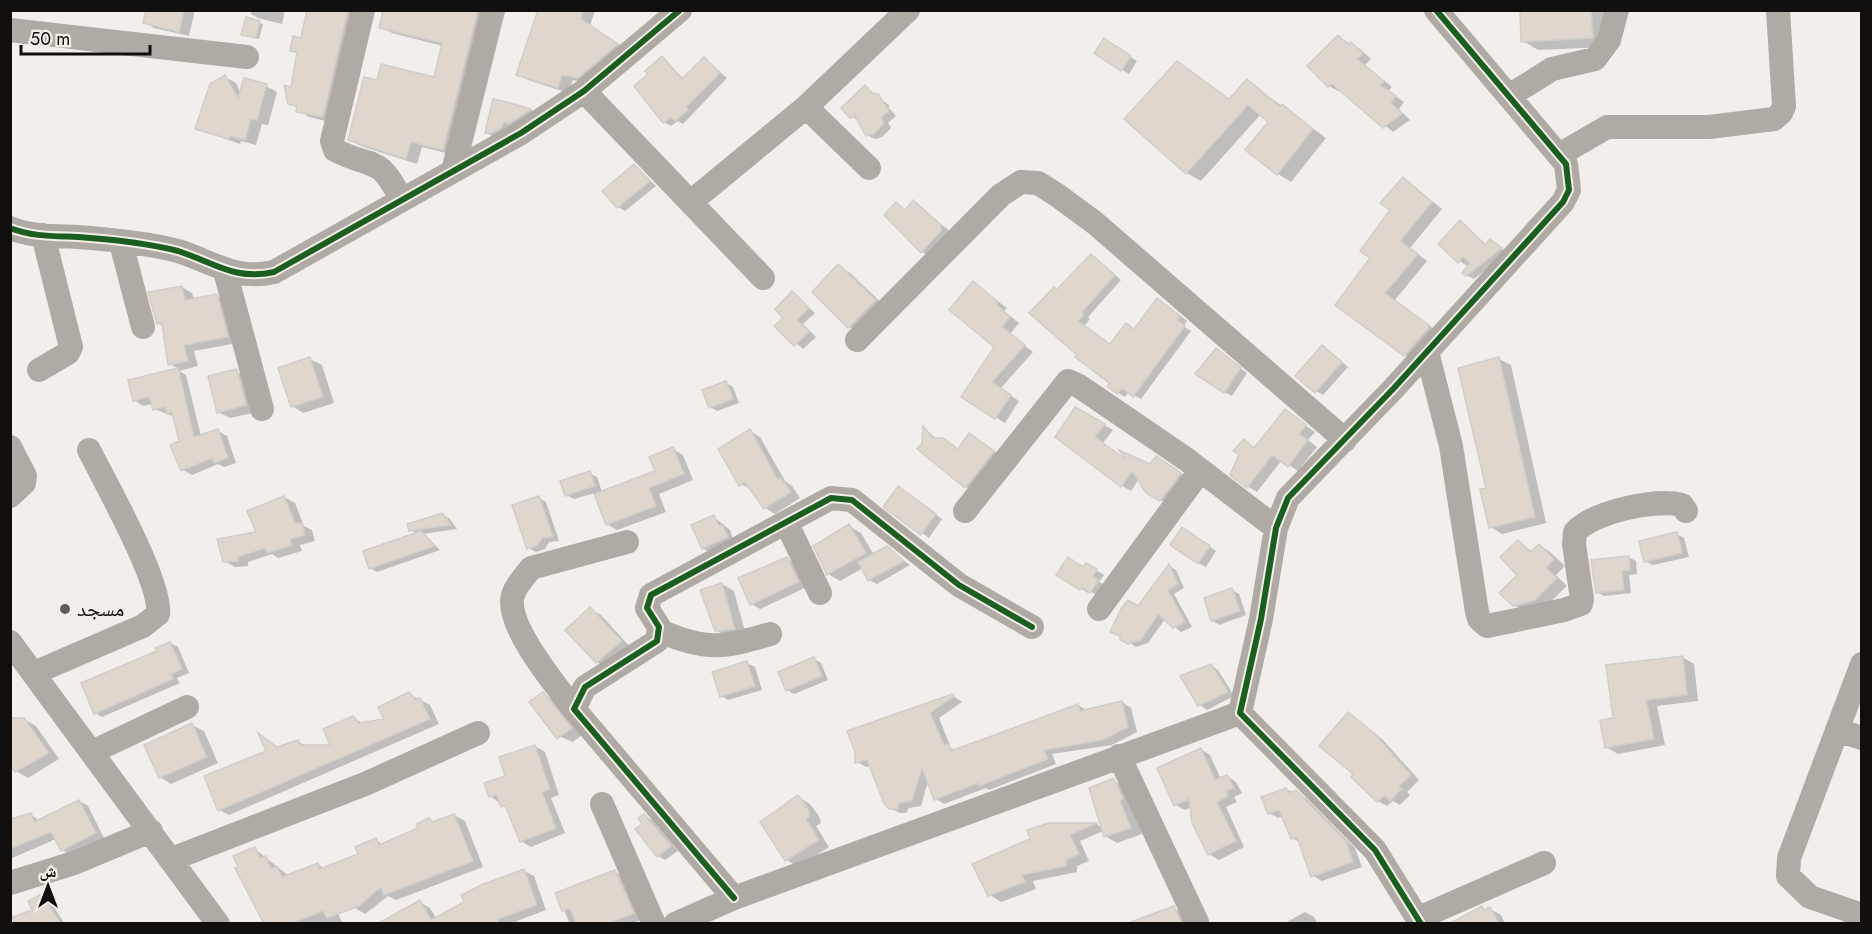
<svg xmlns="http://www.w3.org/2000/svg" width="1872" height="934" font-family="Jost,'Noto Naskh Arabic',sans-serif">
	<rect width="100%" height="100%" fill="#f1eeeb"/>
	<!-- shadow -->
	<path fill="#0003" d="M147,10H195L189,36L154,28L145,22Z
		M251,10H285L282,24L258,18L251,14Z
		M309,10H362L334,123L309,117L290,103L298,54L292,50L302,40Z
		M385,10H492L454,155L422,147L417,164L361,146L350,140L378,82L435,78L443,46L392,33L381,27Z
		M539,10H595L590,26L627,50L588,83L573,80L568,93L528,80L518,74Z
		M1522,10H1606L1607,47L1538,50L1523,41Z
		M247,19L263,24L259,39L246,36Z
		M1338,37L1360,49L1371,59L1365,65L1392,87L1388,91L1404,102L1399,109L1410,120L1393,132L1341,89L1338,91L1329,86L1309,66Z
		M1112,45L1137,61L1129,74L1122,70Z
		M662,58L684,79L705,59L727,78L683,124L678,121L671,126L664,122L650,74Z
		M1191,71L1231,100L1247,81L1326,138L1291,182L1278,174L1270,122L1261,114L1201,181L1187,173Z
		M225,77L236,83L241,93L266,86L277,92L268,125L262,124L256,145L241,141L240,144L197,129Z
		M865,87L890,106L888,107L896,116L888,123L891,128L882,137L875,139L867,135L859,121L851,116Z
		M494,101L531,110L537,114L494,137L487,133Z
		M635,166L656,186L625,211L618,207Z
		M1403,178L1442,209L1410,248L1427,261L1395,300L1439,333L1415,361L1405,355L1372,258Z
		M914,202L952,233L933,259L922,252L896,204L906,210Z
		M1460,222L1487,245L1491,240L1508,253L1474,279L1466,275L1469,267L1459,261Z
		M1091,255L1121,280L1088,317L1090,319L1084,326L1111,345L1135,330L1165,304L1187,321L1183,326L1191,331L1141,399L1129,392L1125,397L1118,393L1111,382L1079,355L1058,290Z
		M838,266L850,273L887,308L861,334L849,327L814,292Z
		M973,283L1007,308L1004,311L1019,323L1010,334L1033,352L1000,389L1019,401L1005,423L963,397L996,347Z
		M182,287L192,293L194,300L216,296L227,302L238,343L194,351L198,366L179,371L186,375L201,436L218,431L227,436L236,463L224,467L218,464L192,475L183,470L181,442L175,417L154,409L152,404L143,406L134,400L130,381L179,369L170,364L164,327L158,323Z
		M793,293L815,313L803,324L816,337L803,349L776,326L785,318Z
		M1216,350L1247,373L1232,396L1224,392Z
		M1329,351L1348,367L1323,395L1316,391Z
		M310,359L322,365L334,403L303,413L292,406Z
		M1499,359L1511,365L1546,523L1502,534L1491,527L1487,489Z
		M236,371L248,378L257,412L230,418L218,412Z
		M726,383L733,387L739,403L717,411L710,407Z
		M1076,409L1113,430L1103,443L1127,461L1151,466L1166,463L1189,479L1170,505L1147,492L1139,479L1131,491L1122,486Z
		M1285,411L1315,432L1308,440L1317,447L1298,471L1282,460L1257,492L1247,486L1244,441L1256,448Z
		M924,428L938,440L959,450L980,441L1004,458L976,493L966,487L924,443Z
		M750,431L760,437L785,481L792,486L800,498L775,514L765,508L752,489L740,484Z
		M673,449L683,455L693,480L659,494L666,512L617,530L607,524L595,493L574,499L567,495L589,473L597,477L602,492L657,472Z
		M905,493L942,519L929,538L885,506Z
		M284,497L295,503L304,526L312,530L315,541L300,545L302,551L278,558L272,554L248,562V566L235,567L224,561L258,533Z
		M539,498L546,502L559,541L549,542L545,549L536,552L528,548Z
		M442,514L450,519L457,529L423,534L440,550L377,572L370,568L417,534L410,530Z
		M714,517L730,530L734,542L710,553L703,548Z
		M849,526L861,533L874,555L887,548L910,565L877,584L869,580L863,568L840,581L828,574L815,546Z
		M1190,533L1216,551L1206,567L1198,563Z
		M1677,534L1684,538L1689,557L1653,565L1645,561Z
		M1518,542L1533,552L1539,545L1550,552L1565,566L1556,575L1567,586L1547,605L1525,612L1514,605L1519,575Z
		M1628,557L1636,561L1637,574L1629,575L1631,593L1604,596L1597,592Z
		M787,559L796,564L807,587L760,609L751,604Z
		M1087,565L1104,575L1099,582L1105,585L1098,596L1090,591L1088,593L1058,574L1084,569Z
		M1169,566L1176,570L1184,588L1174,594L1192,627L1181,632L1165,619L1148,643L1136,647L1112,631L1139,608Z
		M722,584L734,591L746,635L727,637L716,630Z
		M1232,590L1239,594L1246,615L1219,625L1212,620Z
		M590,609L601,615L632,649L608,669L597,662Z
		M170,643L178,647L189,673L177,678L180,683L102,717L95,713Z
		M1682,657L1694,664L1698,701L1657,706L1665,745L1618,754L1606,747L1614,719Z
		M814,659L821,663L828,680L794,694L787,690Z
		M747,663L755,667L762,690L728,700L721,696Z
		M1211,665L1218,670L1234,696L1207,710L1200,705L1182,677Z
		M409,694L430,705L439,724L229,815L219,810L278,748L298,741L307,747H332L353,718L363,723L386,720Z
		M543,694L554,701L582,735L573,742L556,735Z
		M952,695L962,702L939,718L951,748L956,750L1078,705L1088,711L1122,702L1131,708L1137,732L1112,745L1052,754L1056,764L989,790L986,788L944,804L935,798L928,781L921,806L909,808L906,813H900L890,808L871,766L866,767L857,762Z
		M1348,714L1382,739L1419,780L1407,792L1410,795L1400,805L1393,801L1387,806L1378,801L1353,777L1356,774Z
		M24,719L36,726L59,759L28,778L16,771L10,758Z
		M192,725L204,731L218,763L171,784L160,777Z
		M535,746L545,752L559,795L551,798L565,833L531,847L521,841L508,809L490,796Z
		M1201,749L1210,755L1221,779L1227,776L1236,782L1242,793L1234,797L1237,802L1226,807L1244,847L1219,860L1209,854L1192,807L1185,810L1176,805Z
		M1114,781L1126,788L1142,834L1117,843L1105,836L1103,831L1080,841L1089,861L1077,866V872L1033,881L1036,889L1001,902L990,895L1032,840L1050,824H1097L1102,828Z
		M1286,789L1306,798L1355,848L1362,867L1322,881L1313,876L1301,843L1292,838L1283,816L1278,818L1269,813Z
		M798,797L810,804L819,816L821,823L816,826L829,847L798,867L787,860L762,822Z
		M79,801L88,806L104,838L71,855L62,850L56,839L10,859V821L31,815L39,820Z
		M454,815L465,821L483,867L396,900L388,896L365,914L355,908L344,888L329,895L342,922L338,924H266L246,889L235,857L255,849L289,876L318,864L325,869L360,854L376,840L384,845Z
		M644,816L652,820L678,851L665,860L658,856L644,824Z
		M524,871L534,876L546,910L509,924H380L420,902L430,908L436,918Z
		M615,872L625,877L643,919L631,924H570L557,894Z
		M42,896L49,900L65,924H10L34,910Z
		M1174,908L1181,912L1186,924H1137Z
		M1482,908L1486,911L1490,909L1501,915L1505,924H1464Z
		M1305,912L1314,917L1318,924H1283Z"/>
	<!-- building -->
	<path fill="#dfd7cd" stroke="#cfcecb" stroke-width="1.5" d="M146,10H184L179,32L143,23Z
		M307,10H348L323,117L296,112L297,106L288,104L284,85L291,87L297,52L290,51L293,36L301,38Z
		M383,10H478L443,150L411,142L406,159L348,140L364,77L377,80L381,64L434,77L442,43L379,28Z
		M538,10H583L581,19L618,44L578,78L562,75L558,88L516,75Z
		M1520,10H1591L1593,38L1521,42Z
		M246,17L260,21L256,38L241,35Z
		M1338,35L1348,45L1351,42L1363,54L1357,59L1384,81L1380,85L1396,96L1391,103L1402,114L1383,128L1332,84L1328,87L1307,66Z
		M1104,38L1131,56L1121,71L1094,53Z
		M662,56L682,79L704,57L720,73L686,107L688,110L675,121L671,117L663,123L634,86L648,74L645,71Z
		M1177,61L1229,99L1247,79L1280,107L1282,104L1313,129L1277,175L1245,150L1268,122L1248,105L1186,174L1124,119Z
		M225,75L238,98L244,78L267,84L257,120L251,119L245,140L230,136L229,139L195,129L210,84Z
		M865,85L872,93L878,94L889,111L881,118L884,123L874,134L866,136L855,116L850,118L841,108Z
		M493,99L507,102L531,109L509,124L503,122L502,127L490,134L485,133Z
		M634,164L650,181L617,208L602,191Z
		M1403,177L1432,202L1400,241L1418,254L1385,293L1430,326L1404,356L1335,305L1370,258L1360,251L1390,210L1380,203Z
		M913,200L941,225V231L921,253L884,215L896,202L905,210Z
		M1460,220L1485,245L1490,239L1502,248L1466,276L1462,273L1470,263L1463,257L1458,263L1438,244Z
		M1091,254L1115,275L1082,312L1084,314L1078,321L1110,344L1126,323L1134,329L1157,298L1180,316L1177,320L1185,326L1133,397L1122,388L1117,394L1107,386L1109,383L1075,357L1077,355L1029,313L1054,287L1057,289Z
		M838,264L876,300L848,328L812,292Z
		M973,281L998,302L996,304L1010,317L1002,327L1025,345L992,382L1011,395L995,419L961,397L994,347L949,310Z
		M182,286L185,300L217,294L228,337L184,345L188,361L168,365L162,323L157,324L148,292Z
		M792,291L809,308L797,320L809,332L794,346L774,326L783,318L775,309Z
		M1322,345L1342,362L1315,393L1295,376Z
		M1216,348L1241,368L1224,393L1195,374Z
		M310,357L323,397L291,407L278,368Z
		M1499,357L1535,517L1489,528L1480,489L1486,488L1458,368Z
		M178,368L194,437L218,429L228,458L214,463L212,458L181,471L170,445L179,441L172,412L167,414L165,407L153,410L149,397L133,401L128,380Z
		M237,369L246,405L217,413L208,376Z
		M726,381L733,399L709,408L702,390Z
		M1075,407L1105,424L1095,437L1125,459L1119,450L1150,464L1156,456L1181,473L1160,501L1146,493L1132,471L1121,487L1055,437Z
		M1285,409L1306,425L1299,434L1308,440L1288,467L1272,455L1247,488L1230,475L1239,454L1233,451L1244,439L1254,448Z
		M923,426L933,438H943L958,449L969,433L994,451L965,488L917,449L922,443Z
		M750,429L778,480L781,478L791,492L764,509L745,482L739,486L718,449Z
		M673,447L684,474L649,488L656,506L606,525L594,494L655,471L649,457Z
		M590,471L595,486L565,496L560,481Z
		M898,486L936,514L921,535L883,507Z
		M284,496L295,523H302L305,535L290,539L292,545L267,553L265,548L238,557V561L223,562L217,539L256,532L247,511Z
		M539,496L553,537L542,538L538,545L527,549L512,505Z
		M442,513L451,525L409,531L407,524Z
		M714,515L719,526L722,524L728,537L702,549L691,525Z
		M849,524L866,553L827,575L813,546Z
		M1182,527L1210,546L1198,564L1170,545Z
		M421,531L435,546L369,569L363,551Z
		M1677,532L1682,553L1644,562L1639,541Z
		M1518,540L1530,552L1539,544L1554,559L1546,568L1557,578L1535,600L1513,606L1499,593L1517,575L1500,557Z
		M887,546L904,561L868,581L858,562Z
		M1629,556L1630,570L1622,571L1624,590L1596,593L1591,560Z
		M787,557L799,582L750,605L738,578Z
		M1068,557L1083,567L1086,563L1097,569L1093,576L1099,580L1090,593L1082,587L1080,590L1056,575Z
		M1169,564L1178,584L1168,590L1185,622L1173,628L1158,614L1141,640L1128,644L1120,640V636L1110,632L1121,609L1128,600L1138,606Z
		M722,583L735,629L715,631L700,590Z
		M1232,588L1240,611L1211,621L1204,598Z
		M590,607L622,641L596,663L565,630Z
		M170,642L182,669L171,674L173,679L94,714L81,683L157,651L155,648Z
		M1683,656L1687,695L1646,700L1654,739L1605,748L1600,720L1613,718L1606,665Z
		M814,657L822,676L786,691L778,672Z
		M747,661L755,686L720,697L712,672Z
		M1211,664L1228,692L1198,706L1180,676Z
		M409,692L416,700L420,698L430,719L218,811L204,776L266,751L258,733L277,747L298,740L300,745H330L323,729L353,716L359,723L384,719L378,707Z
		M543,692L572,728L557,739L529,702Z
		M952,694L954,696L930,713L944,745L949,744L951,751L1078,704L1080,711L1122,701L1128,727L1103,740L1044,750L1048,759L979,786L978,783L934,800L922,768L912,801L899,803L897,809H889L884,803L867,760L855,763V752L847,731Z
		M1348,712L1373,732L1411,775L1399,786L1402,789L1390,801L1385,795L1377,802L1351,777L1353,774L1319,746Z
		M10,718H24L49,753L15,772L10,763Z
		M192,723L207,757L159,778L144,745Z
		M535,745L550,789L542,792L556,828L520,842L505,805L501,807L497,795L489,797L484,783L505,776L499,757Z
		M1201,748L1215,780L1227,775L1234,788L1226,791L1228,796L1217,802L1236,841L1208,855L1192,823L1189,799L1174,806L1157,768Z
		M1111,779H1114L1123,798L1120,801L1131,828L1104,837L1089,788Z
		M1286,788L1288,793L1296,790L1346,841L1353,862L1311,877L1297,837L1291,839L1279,810L1268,814L1261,797Z
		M798,795L808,808L810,816L806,819L819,840L785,861L760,822Z
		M79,800L96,833L61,851L51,832L10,849V819L31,813L34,822Z
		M454,814L473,861L384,895L381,887L359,906L327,918L323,911L291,924H264L235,868L238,867L233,856L255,847L260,858L266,856L271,869L277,866L282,877L318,863L320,869L358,854L355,847L376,838L379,845L418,828L416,824L429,818L432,822Z
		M644,814L671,846L657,857L635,829L642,824L638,818Z
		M1049,823H1097L1070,835L1079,854L1066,860V866L1022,875L1025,882L988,896L972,864L1030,839L1027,830Z
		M524,869L537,905L498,919L500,924H377L420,900L431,920L464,902L461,895L481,885Z
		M615,870L634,913L607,924H576L570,908L562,911L555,893Z
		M42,894L61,924H10V918L32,910L28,901Z
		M1174,906L1182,924H1132L1131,922Z
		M1482,906L1484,910L1490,907L1499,924H1449Z"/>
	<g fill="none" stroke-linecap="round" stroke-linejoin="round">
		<!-- minor -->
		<path stroke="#afaaa4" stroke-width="24" d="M363,10L332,141L335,150C373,170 378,153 401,199
			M10,30L247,57
			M584,91L763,278
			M1509,96L1552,69L1595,59L1609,40L1617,10
			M806,107L869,168
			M1559,155L1607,127H1709L1774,119L1781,113L1784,106L1778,10
			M453,171L493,10
			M692,201L806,107L908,10
			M10,228C32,237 56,236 78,237C106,239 151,244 178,251C213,262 235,281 274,272L521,133L584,91L680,10
			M121,243L143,327
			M225,271L262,409
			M857,340L1001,195L1021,182L1038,183L1057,195L1095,223L1345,440
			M1427,352L1451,446L1477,612L1479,619L1487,626L1564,610L1581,604L1582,599L1574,544L1575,532C1593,512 1656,498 1682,505L1686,511
			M39,370L68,353L71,347L43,235
			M10,447L25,476L24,483L10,496
			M965,511L1068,381L1079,386L1186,459L1276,528
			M786,522L820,593
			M1099,609L1200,471
			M660,631C706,651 724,648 770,634
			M10,642L218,924
			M1862,664L1789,858L1788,876L1810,897L1862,915
			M34,673L143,626L158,614C162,583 105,482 89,450
			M574,709C557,687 504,624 513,595C516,585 525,576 531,568L627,542
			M1837,730L1862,738
			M92,752L187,707
			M1119,756L1197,922
			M602,804L654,924
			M172,859L365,784L478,733
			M10,883L74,863L151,831
			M734,898L574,709L585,687L657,641L659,627L647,608L651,595L831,498L852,500L959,585L1032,627
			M1419,918L1544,863
			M675,924L734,898L1240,713
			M1421,924L1375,850L1240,713L1261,619L1276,528L1288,498L1394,388L1563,202L1569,190L1566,164L1436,10"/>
		<defs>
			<path id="cycleway" d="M10,228C32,237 56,236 78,237C106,239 151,244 178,251C213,262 235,281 274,272L521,133L584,91L680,10
				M734,898L574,709L585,687L657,641L659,627L647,608L651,595L831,498L852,500L959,585L1032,627
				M1421,924L1375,850L1240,713L1261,619L1276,528L1288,498L1394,388L1563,202L1569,190L1566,164L1436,10"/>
		</defs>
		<!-- cycleway casing -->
		<use href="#cycleway" stroke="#f4eee8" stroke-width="10"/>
		<!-- cycleway -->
		<use href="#cycleway" stroke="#1b5e20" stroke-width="6"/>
	</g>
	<!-- markers -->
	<circle fill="#5f5d5b" stroke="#f4eee8" stroke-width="2" cx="65" cy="609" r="6"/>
	<g text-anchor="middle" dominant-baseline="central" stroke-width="6" stroke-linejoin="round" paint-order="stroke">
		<!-- poi labels -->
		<g font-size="21" fill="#110f0d" stroke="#f4eee8" text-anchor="start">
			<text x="77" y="609">مسجد</text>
		</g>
	</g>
	<!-- border -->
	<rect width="1872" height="934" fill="none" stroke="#110f0d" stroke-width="24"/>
	<!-- north arrow -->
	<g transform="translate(48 886)" stroke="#f4eee8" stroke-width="4.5" paint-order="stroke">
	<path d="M0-4.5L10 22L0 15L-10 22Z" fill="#110f0d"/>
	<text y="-9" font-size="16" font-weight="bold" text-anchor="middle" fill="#110f0d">ش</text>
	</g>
	<!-- scale -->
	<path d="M21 45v9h129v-9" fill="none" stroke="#110f0d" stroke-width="3"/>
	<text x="30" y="45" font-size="18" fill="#110f0d" stroke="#f4eee8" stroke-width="4.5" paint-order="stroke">50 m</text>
</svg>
